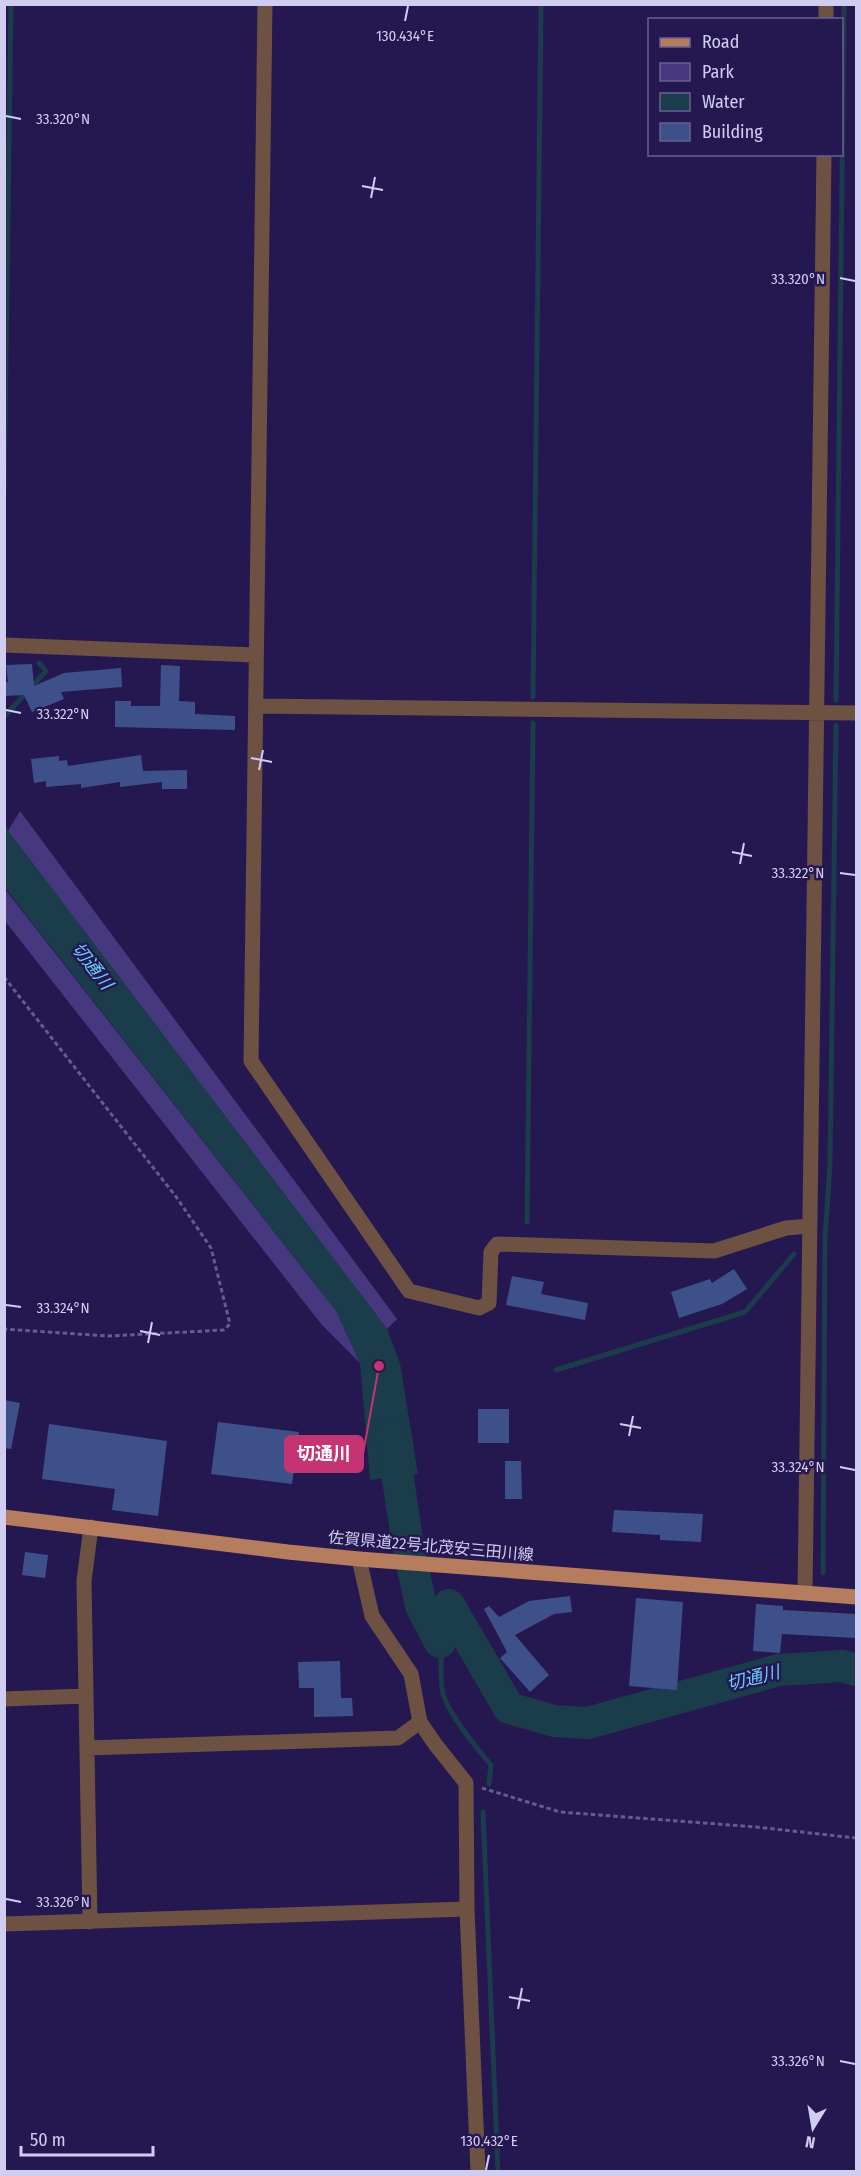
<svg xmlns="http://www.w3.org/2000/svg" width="861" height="2176" font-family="'Fira Sans Condensed','Noto Sans JP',sans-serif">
	<rect width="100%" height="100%" fill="#251850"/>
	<!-- green -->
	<path fill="#45387e" d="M20,811L397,1319L387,1329L8,831Z
		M4,888L337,1312L360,1363L322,1325L5,921Z"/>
	<!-- water -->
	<path fill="#1b3c4a" d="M4,820L8,831L387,1329L400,1363L418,1474L370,1480L360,1363L337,1312L5,888Z"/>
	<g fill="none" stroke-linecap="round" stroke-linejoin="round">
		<!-- stream -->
		<path stroke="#1b3c4a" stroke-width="5" d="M4,496L11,4
			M533,697L541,4
			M836,700L844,4
			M6,715L46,671L39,663
			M527,1222L533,723
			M556,1370L745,1312L794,1254
			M823,1573L825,1238L830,1164L836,725
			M440,1642C443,1659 439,1677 443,1694C450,1716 476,1747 491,1765L489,1784
			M483,1812L498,2172"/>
		<!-- river -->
		<path stroke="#1b3c4a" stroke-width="32" d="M391,1433L408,1545L421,1606L440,1642L449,1605L509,1708L554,1721L588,1723L779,1670L842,1666L856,1670"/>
	</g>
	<!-- building -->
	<path fill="#3e508a" d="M32,664L34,686L64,673L121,668L122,687L61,692L64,699L32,712L24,695L4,696V682H8L6,665Z
		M161,665L180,666L179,701L195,702V714L235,716V730L115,727V701H131V706H160Z
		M141,755L143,771L187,770V789H162V782L120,787V782L81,788V784L46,787V781L34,783L31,759L59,756V761L67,760L68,766Z
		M734,1269L747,1289L722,1304L679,1318L671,1292L710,1279L712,1283Z
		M512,1276L544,1282L541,1294L588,1303L585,1320L506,1305Z
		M4,1400L20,1403L11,1449L4,1448Z
		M478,1409H509V1443H478Z
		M218,1422L299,1432L292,1484L211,1474Z
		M49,1424L167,1441L158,1516L112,1510L115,1489L42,1479Z
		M505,1461H521L522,1499H505Z
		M614,1510L703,1514L701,1542L660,1540V1535L612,1532Z
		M25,1552L48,1555L45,1578L22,1575Z
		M570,1596L572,1612L554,1614L515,1635L549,1675L530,1692L500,1658L507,1652L484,1609L489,1606L499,1617L529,1601Z
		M636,1598L683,1602L677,1690L629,1686Z
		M756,1604L783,1606V1610L856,1614V1638L782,1634L780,1653L753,1651Z
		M340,1661L341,1698H352L353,1716L314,1717V1688H299L298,1662Z"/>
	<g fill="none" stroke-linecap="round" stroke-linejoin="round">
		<!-- path -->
		<path stroke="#655b8c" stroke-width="3" stroke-dasharray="4.5 3" stroke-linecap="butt" d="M4,977L177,1198L211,1248L230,1324L224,1330L109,1336L4,1329
			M482,1788L560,1812L756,1827L856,1838"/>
		<!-- minor -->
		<path stroke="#6d5243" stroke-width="15" d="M265,4L251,1061L409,1291L479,1308L489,1303L491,1252L497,1244L714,1251L786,1228L810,1226
			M826,20V4
			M4,645L255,655
			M256,706L856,713
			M359,1559L372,1616L411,1674L420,1722L435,1744L466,1783L467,1909L478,2172
			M805,1593L824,154
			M4,1699L86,1696
			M87,1748L398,1738L420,1722
			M90,1922L84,1581L91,1527
			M4,1924L467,1909"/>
		<!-- major -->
		<path stroke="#b57c5e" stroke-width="15" d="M4,1517L288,1552L359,1559L856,1597"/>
	</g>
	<!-- ticks -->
	<path fill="none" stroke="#d0cdf1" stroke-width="2" d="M405,21L408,6M6,116L21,119M362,186L383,190M371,198L375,177M840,278L855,281M6,710L21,713M251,758L272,762M259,770L263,750M732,852L752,856M740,864L744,843M840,873L855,875M6,1305L21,1307M140,1331L160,1335M148,1343L152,1322M620,1424L641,1428M629,1436L633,1416M840,1467L855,1470M6,1899L21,1902M509,1997L530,2001M518,2009L522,1988M840,2061L855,2064M486,2170L489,2155"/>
	<g text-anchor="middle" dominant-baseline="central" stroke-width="5" stroke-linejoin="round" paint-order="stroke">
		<!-- street labels -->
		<g font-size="16" fill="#d0cdf1" stroke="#251850">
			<text transform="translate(431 1546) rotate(5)">佐賀県道22号北茂安三田川線</text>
		</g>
		<!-- water labels -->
		<g font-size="18" font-style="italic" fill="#64cdfa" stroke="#251850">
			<text transform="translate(92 966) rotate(52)">切通川</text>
			<text transform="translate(753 1678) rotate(-14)">切通川</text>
		</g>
	</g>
	<g font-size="15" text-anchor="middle" fill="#d0cdf1" stroke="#251850" stroke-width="5" stroke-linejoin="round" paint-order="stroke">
		<text x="405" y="41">130.434°E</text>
		<text x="63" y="124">33.320°N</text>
		<text x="798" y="284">33.320°N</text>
		<text x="63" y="719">33.322°N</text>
		<text x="798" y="878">33.322°N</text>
		<text x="63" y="1313">33.324°N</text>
		<text x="798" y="1472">33.324°N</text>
		<text x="63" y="1907">33.326°N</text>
		<text x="798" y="2066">33.326°N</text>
		<text x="489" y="2146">130.432°E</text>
	</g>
	<!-- callouts -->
	<path fill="none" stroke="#c43372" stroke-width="2" d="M379 1366L363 1454"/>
	<circle fill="#c43372" stroke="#251850" stroke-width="2" cx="379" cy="1366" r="6"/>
	<rect fill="#c43372" stroke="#c43372" stroke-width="2" x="285" y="1436" width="78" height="36" rx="6"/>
	<g font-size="18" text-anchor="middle" font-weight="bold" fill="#fff">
		<text x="324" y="1460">切通川</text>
	</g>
	<!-- border -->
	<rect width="861" height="2176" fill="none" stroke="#d0cdf1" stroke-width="12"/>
	<!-- legend -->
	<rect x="648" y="18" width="195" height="138" fill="#251850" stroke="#696090" stroke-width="1.5"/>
	<rect x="660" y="38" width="30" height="9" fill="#b57c5e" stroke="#696090" stroke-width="1.5"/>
	<text x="702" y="48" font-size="18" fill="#d0cdf1">Road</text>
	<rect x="660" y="63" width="30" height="18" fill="#45387e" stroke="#696090" stroke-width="1.5"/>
	<text x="702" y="78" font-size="18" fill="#d0cdf1">Park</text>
	<rect x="660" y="93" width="30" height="18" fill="#1b3c4a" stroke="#696090" stroke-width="1.5"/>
	<text x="702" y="108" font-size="18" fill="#d0cdf1">Water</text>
	<rect x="660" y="123" width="30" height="18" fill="#3e508a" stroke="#696090" stroke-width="1.5"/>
	<text x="702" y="138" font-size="18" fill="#d0cdf1">Building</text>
	<!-- north arrow -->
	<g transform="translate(813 2128) rotate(191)" stroke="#251850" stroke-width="4.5" paint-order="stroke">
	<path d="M0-4.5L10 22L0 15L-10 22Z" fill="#d0cdf1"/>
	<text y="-9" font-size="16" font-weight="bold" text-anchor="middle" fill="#d0cdf1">N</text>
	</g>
	<!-- scale -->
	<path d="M21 2146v9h132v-9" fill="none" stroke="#d0cdf1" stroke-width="3"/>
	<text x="30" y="2146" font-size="18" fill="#d0cdf1" stroke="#251850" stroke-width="4.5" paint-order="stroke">50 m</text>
</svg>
